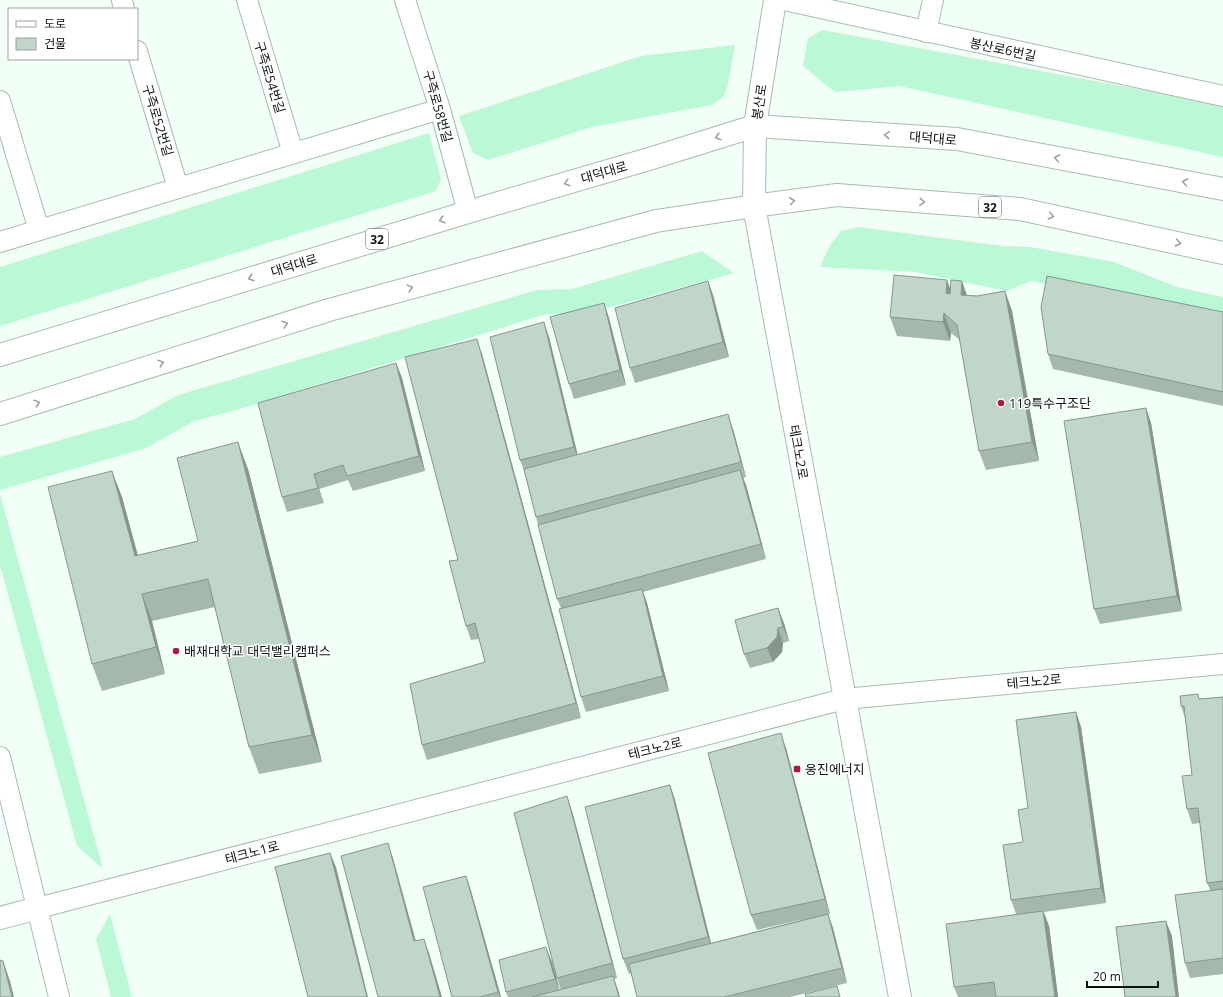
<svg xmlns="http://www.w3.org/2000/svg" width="1223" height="997" font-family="'Open Sans','Noto Sans KR',sans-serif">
	<rect width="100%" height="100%" fill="#f1fff7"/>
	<!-- grass -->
	<path fill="#baf8d6" d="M823,30L1223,105V157L899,86L835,92L803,66L808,38Z
		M735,45L728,85L724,96L712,105L592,127L488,160L473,153L459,116L641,56Z
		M429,133L441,179L436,191L0,326V267Z
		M858,227L1003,246L1030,247L1114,262L1177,287L1223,297V322L1031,281L1006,291L916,272L820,267L829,247L841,231Z
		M702,251L734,273L582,315L546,314L246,407L194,421L146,448L0,490V457L135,419L178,395L537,290L572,289Z
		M0,494L103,869L77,846L0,565Z
		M110,914L132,997H111L96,939Z"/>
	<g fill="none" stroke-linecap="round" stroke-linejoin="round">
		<defs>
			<path id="minor" d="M122,0L124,9
				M247,0L293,153
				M405,0L440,109L468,212
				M784,0L1223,96
				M926,32L933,0
				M137,51L178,188
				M0,101L39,230
				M0,242L440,109
				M0,757L59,997
				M38,908L844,699L1223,664"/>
			<path id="secondary" d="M775,0L755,126L754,206L900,997
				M0,918L38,908"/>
			<path id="primary" d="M0,355L468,212L649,159L755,126L957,139L1223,189
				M0,414L329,310L656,221L754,206L837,195L1020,209L1223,253"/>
		</defs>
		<!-- minor casing -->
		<use href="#minor" stroke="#a6bcb0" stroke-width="22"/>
		<!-- secondary casing -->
		<use href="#secondary" stroke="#a6bcb0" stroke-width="24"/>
		<!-- primary casing -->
		<use href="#primary" stroke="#a6bcb0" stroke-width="24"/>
		<!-- minor -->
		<use href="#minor" stroke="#fff" stroke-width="20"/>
		<!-- secondary -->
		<use href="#secondary" stroke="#fff" stroke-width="22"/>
		<!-- primary -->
		<use href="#primary" stroke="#fff" stroke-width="22"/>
	</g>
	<!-- wall -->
	<path fill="#a5b8ad" d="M708,281L713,295L729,357L635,383L630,368Z
		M950,290L967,295L977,296L1005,291L1012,311L1039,461L986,470L979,451L960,340L951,333L950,341L897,336L890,317Z
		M604,303L609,318L626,385L574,399L569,384Z
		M1223,312V406L1053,369L1048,354Z
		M549,337L578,455L733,429L746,477L743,478L746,485L766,559L643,592L647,603L669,691L586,712L581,697L561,608L557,599L538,524L536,517L525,474L520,460Z
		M482,354L581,718L427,760L422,745L485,662L479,639L471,640L466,626L458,560Z
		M396,363L402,378L425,471L353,491L348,480L319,489L324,503L287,512L282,497Z
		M1146,408L1151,423L1182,611L1100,624L1094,609Z
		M248,469L322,762L259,774L249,747L215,607L152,621L165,674L102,691L92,664L122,497L138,555L198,541Z
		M784,623L789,641L783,643L782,652L773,662L750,668L744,654Z
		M1223,697V974L1190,978L1185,963L1210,890L1207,883L1200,823L1192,824L1187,809L1192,775L1185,718L1181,706L1200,699Z
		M1076,712L1081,727L1106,903L1044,912L1049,926L1058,997H958L954,987L1016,914L1011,900L1023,842L1028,808Z
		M786,748L830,914H828L833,928L847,983L790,997H637L631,973L629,974L623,959L670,785L675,800L711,943L809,918L757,930L751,915Z
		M572,811L617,978L614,979L620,997H508L506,992L552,962L559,990H561L557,978Z
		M466,876L471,891L501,997H452Z"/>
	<!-- shaded-wall -->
	<path fill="#86968d" d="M947,280L954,299L946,293Z
		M708,281L713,295L729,357L723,342Z
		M962,281L969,301L961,295Z
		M1005,291L1012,311L1039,461L1032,442Z
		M604,303L609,318L626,385L620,370Z
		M944,313L951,333L950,341L943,322Z
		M544,322L549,337L579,462L574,447Z
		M477,339L482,354L581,718L576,703Z
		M396,363L402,378L425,471L419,456Z
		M1146,408L1151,423L1182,611L1177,596Z
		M728,414L733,429L746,477L741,462Z
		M238,442L248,469L322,762L312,735Z
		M740,470L746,485L766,559L761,544Z
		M112,471L122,497L145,583L135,556Z
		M314,474L319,489L324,503L318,488Z
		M642,589L647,603L669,691L663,676Z
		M142,594L152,621L165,674L156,647Z
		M778,608L784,623L789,641L783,627Z
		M778,628L783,643L782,652L773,662L767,648Z
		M1076,712L1081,727L1106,903L1101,888Z
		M781,733L786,748L830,914L825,899Z
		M670,785L675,800L713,951L708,937Z
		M567,796L572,811L617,978L612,963Z
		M388,843L393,858L420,956L414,941Z
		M330,853L336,867L368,997H367Z
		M466,876L471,891L501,997H500L498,992Z
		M1043,911L1049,926L1058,997H1055Z
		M828,914L833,928L847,983L842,968Z
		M1166,921L1172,936L1179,997H1176Z
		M424,939L429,953L442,997H440Z
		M546,947L552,962L561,994L555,979Z
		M3,961L10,981L14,997H12Z
		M613,976L618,990L620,997H619Z"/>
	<!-- building -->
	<path fill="#c0d6c9" stroke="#86968d" d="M894,275L947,280L946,293L950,294L951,280L962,281L961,295L977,296L1005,291L1032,442L979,451L957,325L944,313L943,322L890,317Z
		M1047,276L1223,312V392L1048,354L1041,307Z
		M708,281L723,342L630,368L615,308Z
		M604,303L620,370L569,384L550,317Z
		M544,322L574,447L520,460L490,337Z
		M477,339L576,703L422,745L410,684L485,662L475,623L466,626L449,561L458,560L405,357Z
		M396,363L419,456L347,476L343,465L314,474L318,488L282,497L258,403Z
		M1146,408L1177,596L1094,609L1064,421Z
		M728,414L741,462L536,517L524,469Z
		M238,442L312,735L249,747L208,579L142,594L156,647L92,664L48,487L112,471L135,556L198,541L177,458Z
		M740,470L761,544L557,599L538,525Z
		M642,589L663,676L581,697L559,609Z
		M778,608L783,627L778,628L777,637L767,648L744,654L735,620Z
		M1198,694L1199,699L1223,697V881L1207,883L1198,808L1187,809L1182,776L1192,775L1184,706H1181L1180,696Z
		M1076,712L1101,888L1011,900L1003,845L1023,842L1018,810L1028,808L1016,720Z
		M781,733L825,899L751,915L708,753Z
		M670,785L708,937L623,959L585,807Z
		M567,796L612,963L557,978L514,813Z
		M388,843L414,941L424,939L440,997H378L341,856Z
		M330,853L367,997H308L275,867Z
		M466,876L498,992L480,997H452L423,887Z
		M1223,889V958L1185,963L1175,895Z
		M1043,911L1055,997H996L994,982L954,987L946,924Z
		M828,914L842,968L724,997H637L629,964Z
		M1166,921L1176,997H1125L1116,927Z
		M546,947L555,979L506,992L499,960Z
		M0,960L3,961L12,997H0Z
		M613,976L619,997H532Z
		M837,986L840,997H806L805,994Z"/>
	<!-- one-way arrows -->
	<defs><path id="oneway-chevron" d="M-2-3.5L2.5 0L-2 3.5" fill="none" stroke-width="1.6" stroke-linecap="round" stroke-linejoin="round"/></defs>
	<g stroke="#9ea19f">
		<use href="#oneway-chevron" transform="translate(887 135) rotate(-176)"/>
		<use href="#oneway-chevron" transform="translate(718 137) rotate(162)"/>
		<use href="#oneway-chevron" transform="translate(1057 158) rotate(-169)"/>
		<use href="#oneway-chevron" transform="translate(1185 182) rotate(-169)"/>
		<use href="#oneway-chevron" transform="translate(567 183) rotate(164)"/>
		<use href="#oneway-chevron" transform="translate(792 201) rotate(-7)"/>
		<use href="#oneway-chevron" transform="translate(922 202) rotate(4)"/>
		<use href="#oneway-chevron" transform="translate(1051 216) rotate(12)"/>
		<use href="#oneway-chevron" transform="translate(442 220) rotate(163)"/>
		<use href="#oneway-chevron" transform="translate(1178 243) rotate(12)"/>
		<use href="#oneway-chevron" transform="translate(251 278) rotate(163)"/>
		<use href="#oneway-chevron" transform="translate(410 288) rotate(-15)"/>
		<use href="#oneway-chevron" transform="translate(285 324) rotate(-18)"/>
		<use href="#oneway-chevron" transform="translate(161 363) rotate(-18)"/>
		<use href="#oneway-chevron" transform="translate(37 403) rotate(-18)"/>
	</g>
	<!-- markers -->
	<g fill="#ac1946" stroke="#fff" stroke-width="1.5">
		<circle cx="1001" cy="403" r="4"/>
		<circle cx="176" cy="651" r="4"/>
		<rect x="793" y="765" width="8" height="8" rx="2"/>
	</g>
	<g text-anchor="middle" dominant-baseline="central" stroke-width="3" stroke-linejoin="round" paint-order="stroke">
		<!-- shield labels -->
		<g fill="#fff" stroke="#555a58" stroke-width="1">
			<rect x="979" y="197" width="22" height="20" rx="3"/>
			<rect x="366" y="229" width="22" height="20" rx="3"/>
		</g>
		<g font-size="12" font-weight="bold" fill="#0c1410">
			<text x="990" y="207">32</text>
			<text x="377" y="239">32</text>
		</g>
		<!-- street labels -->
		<g font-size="13" fill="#0c1410" stroke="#fff">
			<text transform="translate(1003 49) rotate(12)">봉산로6번길</text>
			<text transform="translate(270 77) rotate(73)">구즉로54번길</text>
			<text transform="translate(759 102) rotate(-81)">봉산로</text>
			<text transform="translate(438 106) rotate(74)">구즉로58번길</text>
			<text transform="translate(158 120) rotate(73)">구즉로52번길</text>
			<text transform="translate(933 138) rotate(5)">대덕대로</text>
			<text transform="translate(604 172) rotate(-16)">대덕대로</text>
			<text transform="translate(294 265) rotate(-17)">대덕대로</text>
			<text transform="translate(799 452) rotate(80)">테크노2로</text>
			<text transform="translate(1034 681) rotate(-5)">테크노2로</text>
			<text transform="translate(655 748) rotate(-14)">테크노2로</text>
			<text transform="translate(252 852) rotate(-15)">테크노1로</text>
		</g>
		<!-- poi labels -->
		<g font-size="13" fill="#0c1410" stroke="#fff" text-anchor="start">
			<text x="1009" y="403">119특수구조단</text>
			<text x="184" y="651">배재대학교 대덕밸리캠퍼스</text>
			<text x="805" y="769">웅진에너지</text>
		</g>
	</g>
	<!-- legend -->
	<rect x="8" y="8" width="130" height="52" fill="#ffffff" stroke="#9ea19f"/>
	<rect x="16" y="21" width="20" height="6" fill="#ffffff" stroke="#9ea19f"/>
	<text x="44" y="28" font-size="12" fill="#0c1410">도로</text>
	<rect x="16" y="38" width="20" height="12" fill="#c0d6c9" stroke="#9ea19f"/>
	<text x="44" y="48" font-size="12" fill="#0c1410">건물</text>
	<!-- scale -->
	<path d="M1087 981v6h71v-6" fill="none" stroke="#0c1410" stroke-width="2"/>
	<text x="1093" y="981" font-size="12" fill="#0c1410" stroke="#ffffff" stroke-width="3" paint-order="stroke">20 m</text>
</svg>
